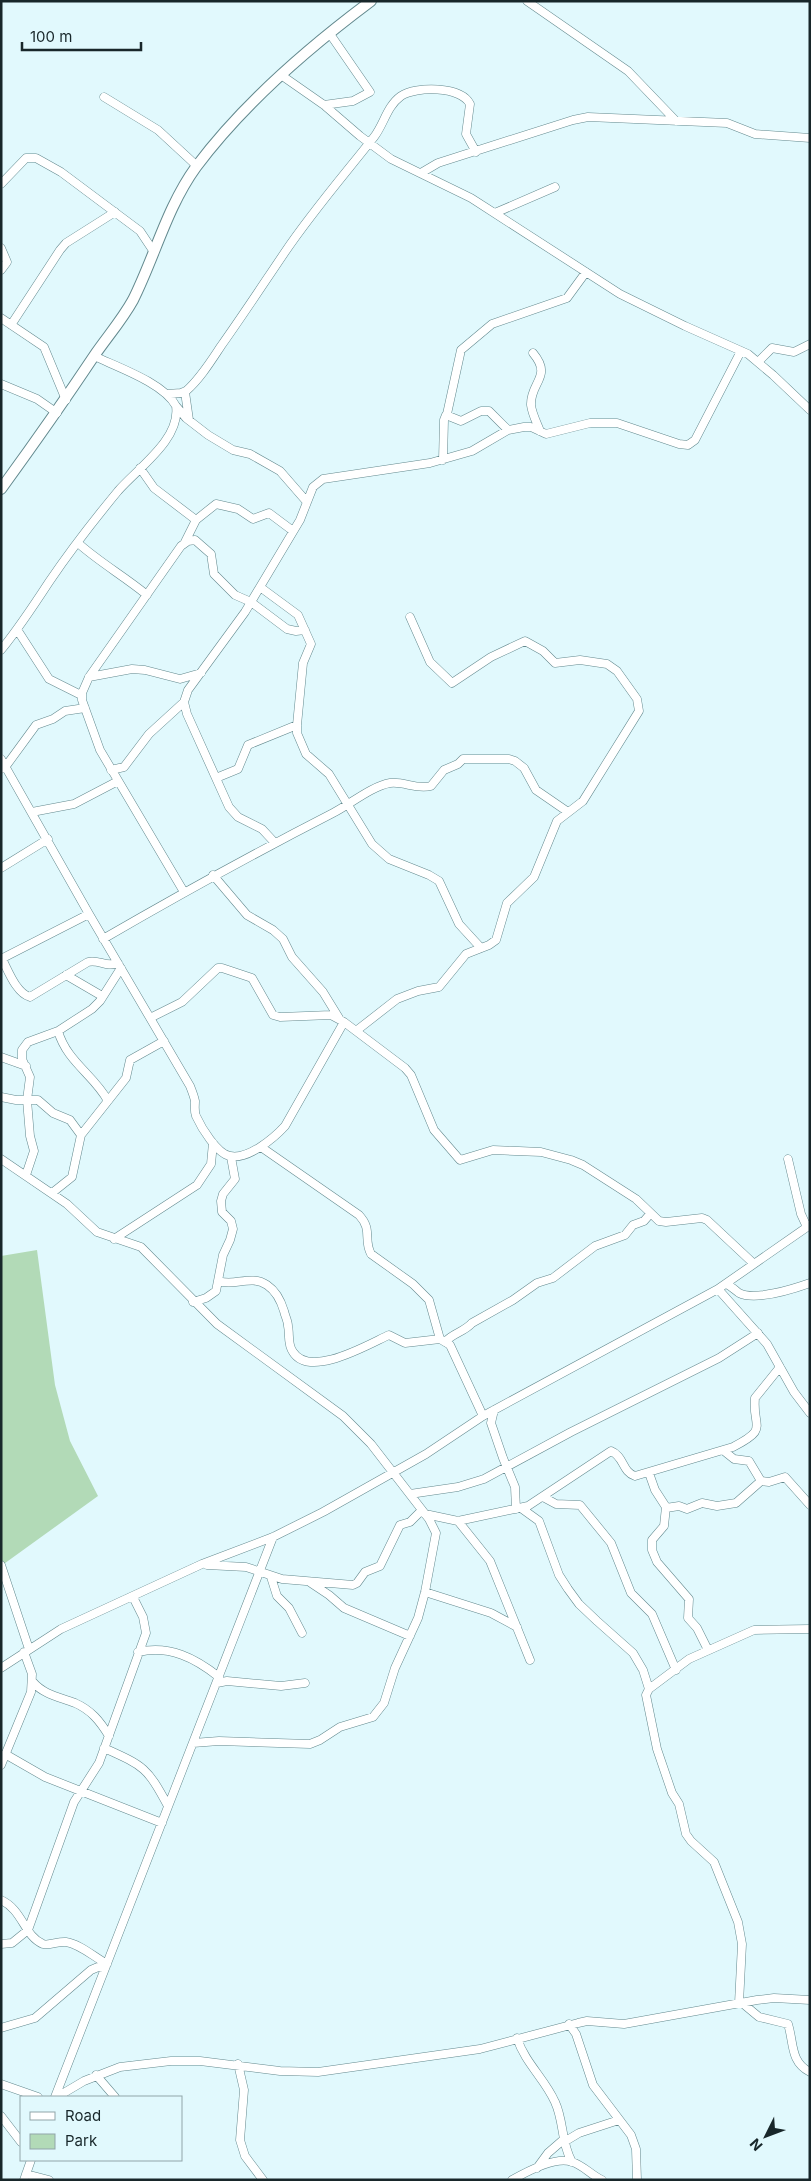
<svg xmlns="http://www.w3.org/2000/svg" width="811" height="2181" font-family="Inter,sans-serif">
	<rect width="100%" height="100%" fill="#e1f9fd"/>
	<!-- green -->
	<path fill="#b2dab7" d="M37,1250L55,1385L70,1441L98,1496L1,1566V1256Z"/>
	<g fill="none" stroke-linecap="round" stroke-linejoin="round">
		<defs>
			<path id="minor" d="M527,1L628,71L676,121
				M281,75L324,105L360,136L391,159L471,198L620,294L685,326L748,354L773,375L810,410
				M104,97L158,130L197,166
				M324,105L353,101L370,92L330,34
				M421,173L438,163L573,120L588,117L727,123L755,134L810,138
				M1,184L26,158H36L61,172L140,231L154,252
				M495,213L555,187
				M1,248L7,262L1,270
				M1,318L44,347L66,400
				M11,325L60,250L66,243L115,212
				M533,353C553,377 530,382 531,405C532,414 537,423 540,431
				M758,362L772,348L794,352L810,344
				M1,384L37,399L57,413
				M185,392L189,420
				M167,394L181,393L186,391C200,379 211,361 221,346C243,315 264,283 285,252C312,212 344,175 374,137C384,124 387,106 401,96C416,86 461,86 470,104L466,134L476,152
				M176,406L186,418L208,435L233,450L250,454L280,471L307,502
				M447,414L461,350L492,324L567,298L586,272
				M443,460L444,420L446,415L461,421L481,411H489L508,430
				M140,468L154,488L196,520
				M185,542L196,520L216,504L238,509L253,519L269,513L293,531
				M78,543C99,562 124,576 147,595
				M260,587L298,615L311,644L303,663L297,725V733L306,754L329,774L372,844L389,859L429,875L439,881L459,924L481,948
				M18,631L49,679L81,695
				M1,650C19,628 34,605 49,582C70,551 94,520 118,491C138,468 181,439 176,406C164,383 117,367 94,356
				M89,677L132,669L145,670L180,679L201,673
				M1,759L89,914L190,1086C192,1091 194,1096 195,1101C195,1106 194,1111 196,1116C201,1127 217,1154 230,1156C248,1160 274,1138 285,1126L344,1022
				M1,769L6,766L36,725L53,719L65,711L85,708
				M111,770L124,767L149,734L184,702
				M216,778L238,769L248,745L297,725
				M32,812L74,804L118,781
				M275,843L262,829L238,817L229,807L187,714L184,702L188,690L245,612L300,520L313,487L323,479L430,463L472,451L508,430L524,427H531L546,434L590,423H617L679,444L688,445L695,440L741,351
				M1,868L48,839
				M213,875L247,915L273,930L283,939L292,957L323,992L339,1018
				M184,892L100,750L82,700V693L89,677L181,546L188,541L195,540L211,554L214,574L235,595L251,602L287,629L296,631L305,630
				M103,939C179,895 255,853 333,813C349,805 372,786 390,783C404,781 416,790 431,786L444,770L458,764L463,759H509L515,761L524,768L536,790L568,812
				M1,959L89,914
				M2,959C8,970 16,993 30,997L88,962C99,959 106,968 118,963
				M66,975L102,996
				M150,1018L182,1002L218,968H222L252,978L273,1015L280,1017L331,1015L344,1022L405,1068L411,1075L434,1130L460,1160L493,1150L541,1152L571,1160L583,1165L636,1199L659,1221L666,1222L702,1218L707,1220L753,1263
				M58,1031C67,1062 94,1075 108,1101
				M356,1031L397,999L418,991L439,987L466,954L489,945L496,940L507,903L534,877L557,821L583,801L639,711L637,699L617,671L607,664L580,660L555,663L543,651L525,641L491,657L452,683L430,662L410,617
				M1,1057L26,1066
				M1,1097L16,1100H38L53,1113L70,1120L81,1135
				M261,1147L359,1215C373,1230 363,1239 371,1254L413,1284L429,1300L440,1339
				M1,1159L67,1204L97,1232L141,1247L217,1324L343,1416L371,1444L429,1519L436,1533L425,1592L418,1618L395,1668L384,1703L373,1717L340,1727L320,1740L310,1744L219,1741L193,1743
				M788,1159L801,1214L807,1227
				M26,1175L34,1151L30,1136L27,1100L30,1077L22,1059V1050L28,1042L58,1031L92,1009L100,1001L121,968
				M52,1193L72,1177L81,1135L126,1078L130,1060L164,1041
				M114,1239L197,1185L211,1164L213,1143
				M219,1281C234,1287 251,1274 267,1285C276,1291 281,1301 284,1311C285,1316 288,1321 288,1326C290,1334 287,1344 293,1352C310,1379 369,1344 389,1335L405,1343L440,1339L450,1345L483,1416
				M726,1284C731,1286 735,1290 739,1293C755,1301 793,1289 810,1283
				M718,1289L767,1344L794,1392L810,1413
				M193,1302L206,1298L216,1291L223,1255L230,1240L233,1229L231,1221L222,1212L221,1201L223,1194L235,1179L231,1157
				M445,1342C453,1333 464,1332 472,1323L513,1300L537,1283L553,1278L595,1246L625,1235L633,1225L644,1221L650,1214
				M494,1410L491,1423L503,1458L515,1487L516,1509
				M724,1451L734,1459L749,1461L761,1481L769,1482L785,1477L810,1505
				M649,1473L655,1490L666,1507L664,1526L652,1540V1550L657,1562L689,1599L688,1618L697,1628L708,1650
				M410,1494L458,1487L484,1479L571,1432L719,1358L758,1333
				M543,1497L556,1504L580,1505L611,1543L631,1593L652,1614L676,1670
				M521,1508L539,1521L559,1575L568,1589L579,1604L597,1621L633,1653L643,1670L649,1689
				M666,1508L679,1506L687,1509L702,1503L717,1506L736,1503L761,1481
				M425,1514L458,1521L528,1506L611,1451C624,1456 622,1472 635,1476L733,1447C770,1428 752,1428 755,1398L780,1367
				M458,1521L490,1561L530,1660
				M1,1565L29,1649
				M207,1565L246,1567L282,1579L353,1585L357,1583L365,1572L380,1566L400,1525L410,1522L422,1510
				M271,1577L277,1596L289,1608L302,1633
				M311,1583L329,1595L344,1608L410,1636
				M425,1592L491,1613L517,1627
				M138,1652C170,1645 195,1658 219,1677
				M1,1668L61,1629L202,1564L273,1537L323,1512L426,1454L483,1416L718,1289L810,1225
				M33,1682C44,1695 60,1697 75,1703C91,1710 100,1721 109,1736
				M217,1683L227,1681L281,1686L305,1683
				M104,1748C144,1766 147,1767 168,1806
				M5,1754L45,1777L162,1823
				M1,1765L31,1692L32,1674L24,1652
				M1,1900C23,1910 24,1936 43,1944C50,1946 58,1941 66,1942C80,1944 94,1957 107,1964
				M1,1944L12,1943L28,1930L74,1802L99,1763L146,1633L143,1617L133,1597
				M741,2002L759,2017L788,2024C794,2043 790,2062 810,2072
				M739,2003L742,1944L738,1922L714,1862L691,1841L686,1834L679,1804L672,1793L657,1749L646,1695L649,1689L689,1659L754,1630L810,1629
				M569,2024L576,2034L593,2085L631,2135L636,2149L637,2180
				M1,2028L35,2018L91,1970L98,1967L105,1968
				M517,2038C525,2063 545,2079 555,2102C564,2121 561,2143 572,2162
				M238,2064L244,2090L240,2140L245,2156L263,2180
				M96,2075L115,2097
				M1,2084L38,2097
				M55,2097L273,1537
				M57,2097L84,2081L120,2067L171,2061H200L280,2071L318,2072L480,2049L578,2023L587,2021L624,2024L757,2000L774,1998L810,2000
				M1,2116L21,2142
				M564,2142L579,2133L619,2120
				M537,2168L548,2153L563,2140
				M26,2174L49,2180
				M24,2180L31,2160
				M512,2180C526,2172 556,2156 572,2162C583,2165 591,2175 602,2180"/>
			<path id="tertiary" d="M1,489C33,445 64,401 94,356C107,337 122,320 133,300C155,256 167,207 196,167C243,104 308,48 371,1"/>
		</defs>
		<!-- minor casing -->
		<use href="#minor" stroke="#63898e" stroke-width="9"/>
		<!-- tertiary casing -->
		<use href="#tertiary" stroke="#63898e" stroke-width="12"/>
		<!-- minor -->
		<use href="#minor" stroke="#fff" stroke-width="8"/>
		<!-- tertiary -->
		<use href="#tertiary" stroke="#fff" stroke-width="10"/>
	</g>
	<!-- border -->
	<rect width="811" height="2181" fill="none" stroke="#18272a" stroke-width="5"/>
	<!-- legend -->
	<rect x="20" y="2096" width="162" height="65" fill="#e1f9fd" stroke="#91a5a9"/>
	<rect x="30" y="2112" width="25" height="8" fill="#ffffff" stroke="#91a5a9"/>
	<text x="65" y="2121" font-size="15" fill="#18272a">Road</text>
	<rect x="30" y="2134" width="25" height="15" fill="#b2dab7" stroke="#91a5a9"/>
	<text x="65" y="2146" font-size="15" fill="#18272a">Park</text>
	<!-- north arrow -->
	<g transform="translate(766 2136) rotate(228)" stroke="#e1f9fd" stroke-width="4" paint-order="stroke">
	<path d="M0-4L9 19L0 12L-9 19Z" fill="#18272a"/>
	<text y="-8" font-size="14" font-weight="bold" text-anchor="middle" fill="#18272a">N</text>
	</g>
	<!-- scale -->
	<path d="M22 42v8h119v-8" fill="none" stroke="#18272a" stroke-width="2.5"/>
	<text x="30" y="42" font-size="15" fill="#18272a" stroke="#e1f9fd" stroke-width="4" paint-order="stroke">100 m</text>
</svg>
